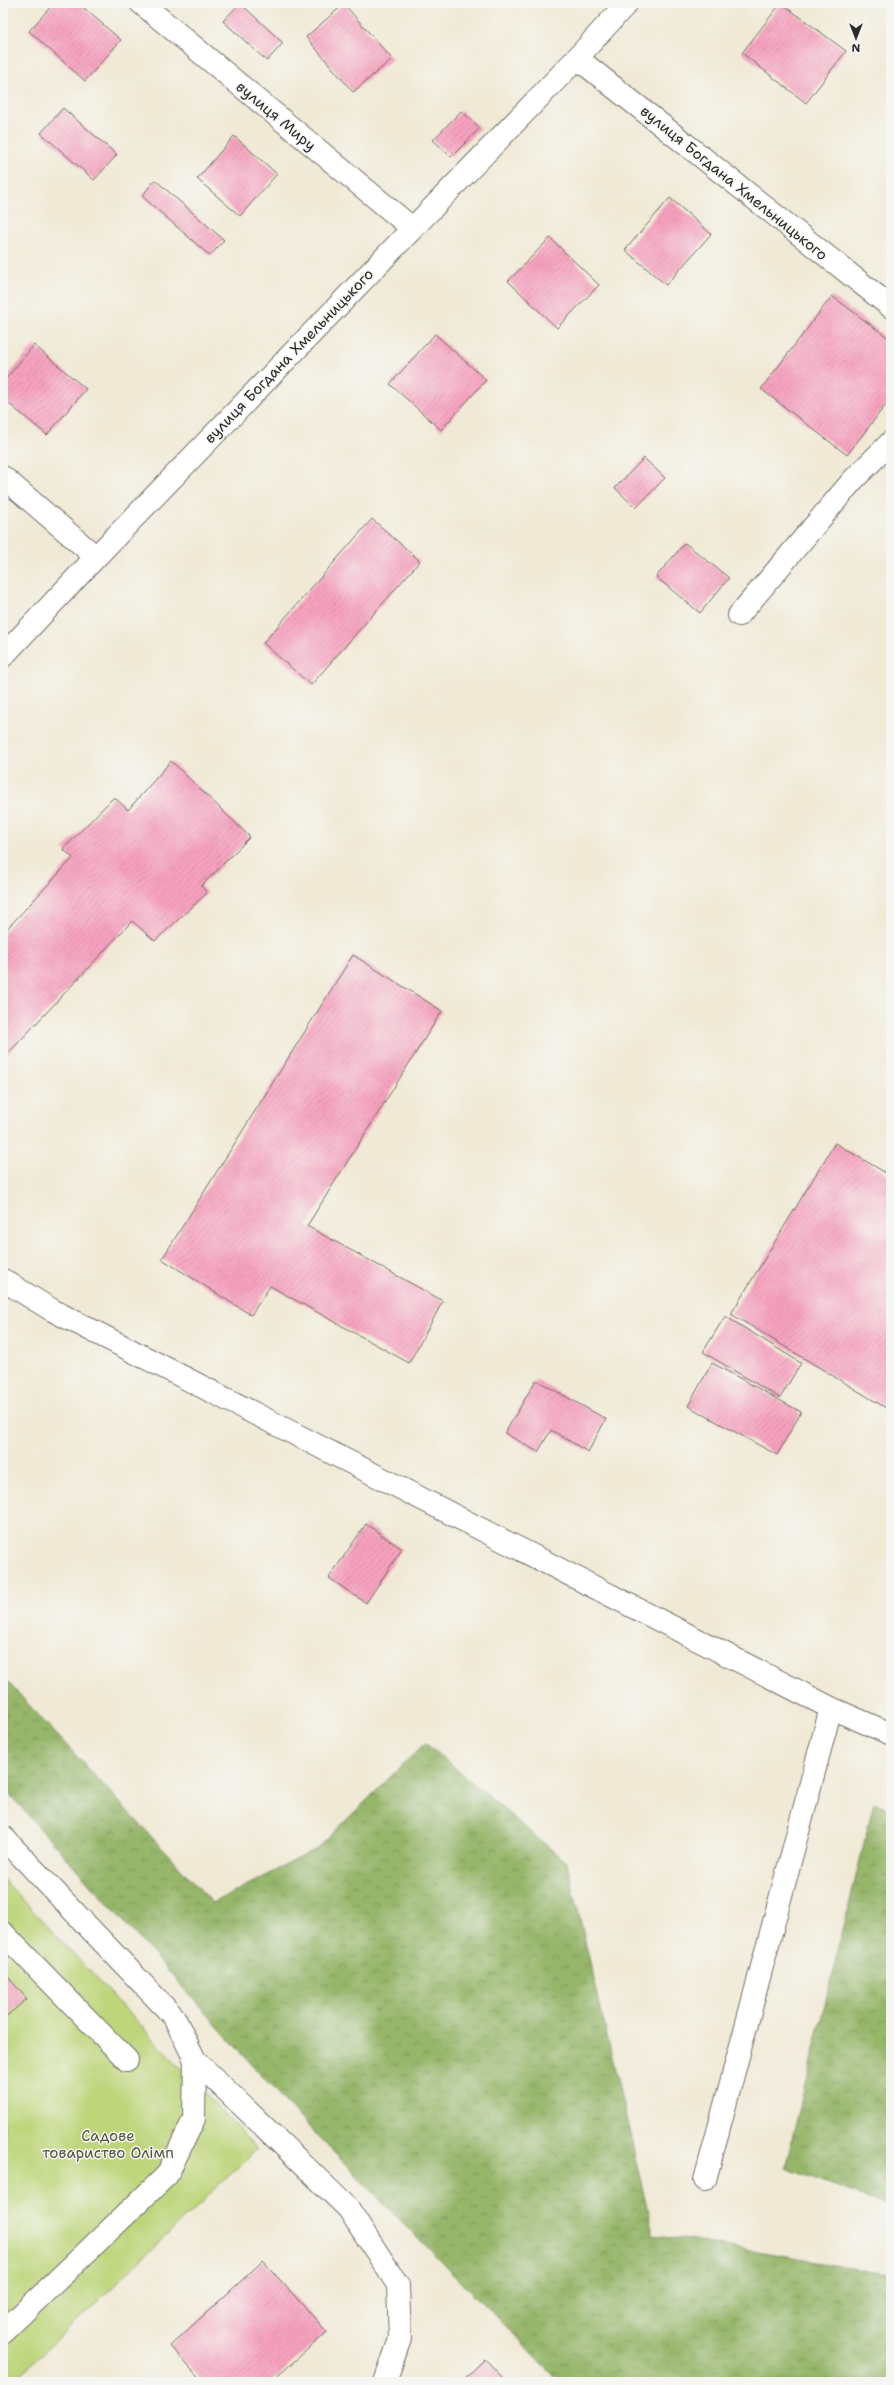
<svg xmlns="http://www.w3.org/2000/svg" width="894" height="2385" font-family="'Shantell Sans',sans-serif">
	<defs>
		<pattern id="forest-crowns" width="20" height="18" patternUnits="userSpaceOnUse"><rect width="20" height="18" fill="#96b66a"/><path d="M2 6a3 3 0 1 1 6 0M12 15a3 3 0 1 1 6 0" fill="none" stroke="#7b9457"/></pattern>
		<pattern id="building-hatch" width="6" height="6" patternUnits="userSpaceOnUse"><rect width="6" height="6" fill="#f8a2bf"/><path d="M-1 1l2-2M0 6l6-6M5 7l2-2" fill="none" stroke="#c9849b"/></pattern>
	</defs>
	<rect width="100%" height="100%" fill="#f6f6f2"/>
	<filter id="ink" filterUnits="userSpaceOnUse"><feTurbulence type="fractalNoise" baseFrequency=".025" numOctaves="2"/><feDisplacementMap in="SourceGraphic" scale="8" xChannelSelector="R" yChannelSelector="G"/><feConvolveMatrix kernelMatrix="1 2 1 2 8 2 1 2 1" color-interpolation-filters="sRGB"/></filter>
	<filter id="wash" filterUnits="userSpaceOnUse"><feTurbulence type="fractalNoise" baseFrequency=".012" numOctaves="4" result="noise"/><feDisplacementMap in="SourceGraphic" scale="16" xChannelSelector="R" yChannelSelector="G"/><feGaussianBlur stdDeviation="0.9" result="paint"/><feColorMatrix in="noise" values="0 0 0 0 0 0 0 0 0 0 0 0 0 0 0 0 0 1.4 0 .05"/><feComposite in="paint" operator="in"/></filter>
	<g filter="url(#wash)">
		<rect width="100%" height="100%" fill="#f0e9d5"/>
		<!-- forest -->
		<path fill="url(#forest-crowns)" stroke="#60704a" d="M3,1677L213,1903L317,1849L425,1743L567,1863L653,2234L891,2275V2382H560L297,2115L3,1787Z
			M874,1802L891,1810V2206L785,2168Z"/>
		<!-- green -->
		<path fill="#bed57a" stroke="#748052" d="M3,1879L257,2149L13,2382H3Z"/>
		<g id="blocks">
			<!-- building -->
			<path fill="url(#building-hatch)" d="M54,3H78L121,40L85,81L29,31Z
				M240,3L283,43L267,61L223,21Z
				M781,3L846,51L806,103L742,53Z
				M344,4L392,59L353,92L306,37Z
				M63,108L117,155L94,180L41,133Z
				M461,111L480,128L451,157L433,140Z
				M234,136L277,174L240,216L197,179Z
				M155,180L224,240L210,256L142,196Z
				M670,198L711,234L666,285L625,250Z
				M550,238L599,285L557,328L508,281Z
				M832,296L891,340V398L847,455L761,389Z
				M435,334L486,380L441,430L390,384Z
				M34,345L86,389L47,435L3,399V382Z
				M644,458L665,478L636,508L615,488Z
				M372,519L420,561L311,685L263,643Z
				M685,543L729,578L700,613L656,577Z
				M171,761L250,837L201,886L207,893L155,941L132,921L3,1059V933L73,858L63,849L114,797L128,810Z
				M353,955L442,1011L307,1226L443,1301L409,1363L270,1286L251,1315L162,1259Z
				M835,1143L891,1176V1411L731,1314Z
				M725,1316L801,1363L780,1398L703,1352Z
				M712,1363L801,1412L777,1455L688,1406Z
				M536,1380L606,1419L588,1452L551,1430L538,1452L505,1433Z
				M366,1524L402,1549L366,1603L329,1578Z
				M3,1971L27,1999L3,2019Z
				M263,2261L327,2332L271,2382H203L170,2346Z
				M485,2359L507,2382H461Z"/>
		</g>
	</g>
	<g filter="url(#ink)">
		<use href="#blocks" fill-opacity="0" stroke="#706e66" stroke-width="1"/>
		<g fill="none" stroke-linecap="round" stroke-linejoin="round">
			<defs>
				<path id="minor" d="M141,3L412,228
					M577,58L891,307
					M3,477L96,557
					M739,615L853,480L891,442
					M3,656L96,557L577,58L627,3
					M3,1280L52,1310L831,1708L891,1734
					M3,1837L174,2017L195,2060L194,2119L167,2175L3,2332
					M3,1933L127,2060
					M195,2060L348,2208L398,2285L400,2339L385,2382
					M705,2180L831,1708"/>
			</defs>
			<!-- minor casing -->
			<use href="#minor" stroke="#706e66" stroke-width="24"/>
			<!-- minor -->
			<use href="#minor" stroke="#fff" stroke-width="22"/>
		</g>
	</g>
	<g text-anchor="middle" dominant-baseline="central" stroke-width="3" stroke-linejoin="round" paint-order="stroke">
		<!-- street labels -->
		<g font-size="15" fill="#2b2b2b" stroke="#f6f6f2">
			<text transform="translate(276 116) rotate(40)">вулиця Миру</text>
			<text transform="translate(734 183) rotate(39)">вулиця Богдана Хмельницького</text>
			<text transform="translate(289 356) rotate(-46)">вулиця Богдана Хмельницького</text>
		</g>
		<!-- park labels -->
		<g font-size="15" fill="#50563f" stroke="#f6f6f2">
			<text x="108" y="2136">Садове<tspan x="108" dy="17">товариство Олімп</tspan></text>
		</g>
	</g>
	<!-- margin -->
	<rect width="894" height="2385" fill="none" stroke="#f6f6f2" stroke-width="16"/>
	<!-- north arrow -->
	<g transform="translate(856 38) rotate(180)" stroke="#f6f6f2" stroke-width="3" paint-order="stroke">
	<path d="M0-3L7 15L0 10L-7 15Z" fill="#2b2b2b"/>
	<text y="-6" font-size="11" font-weight="bold" text-anchor="middle" fill="#2b2b2b">N</text>
	</g>
</svg>
